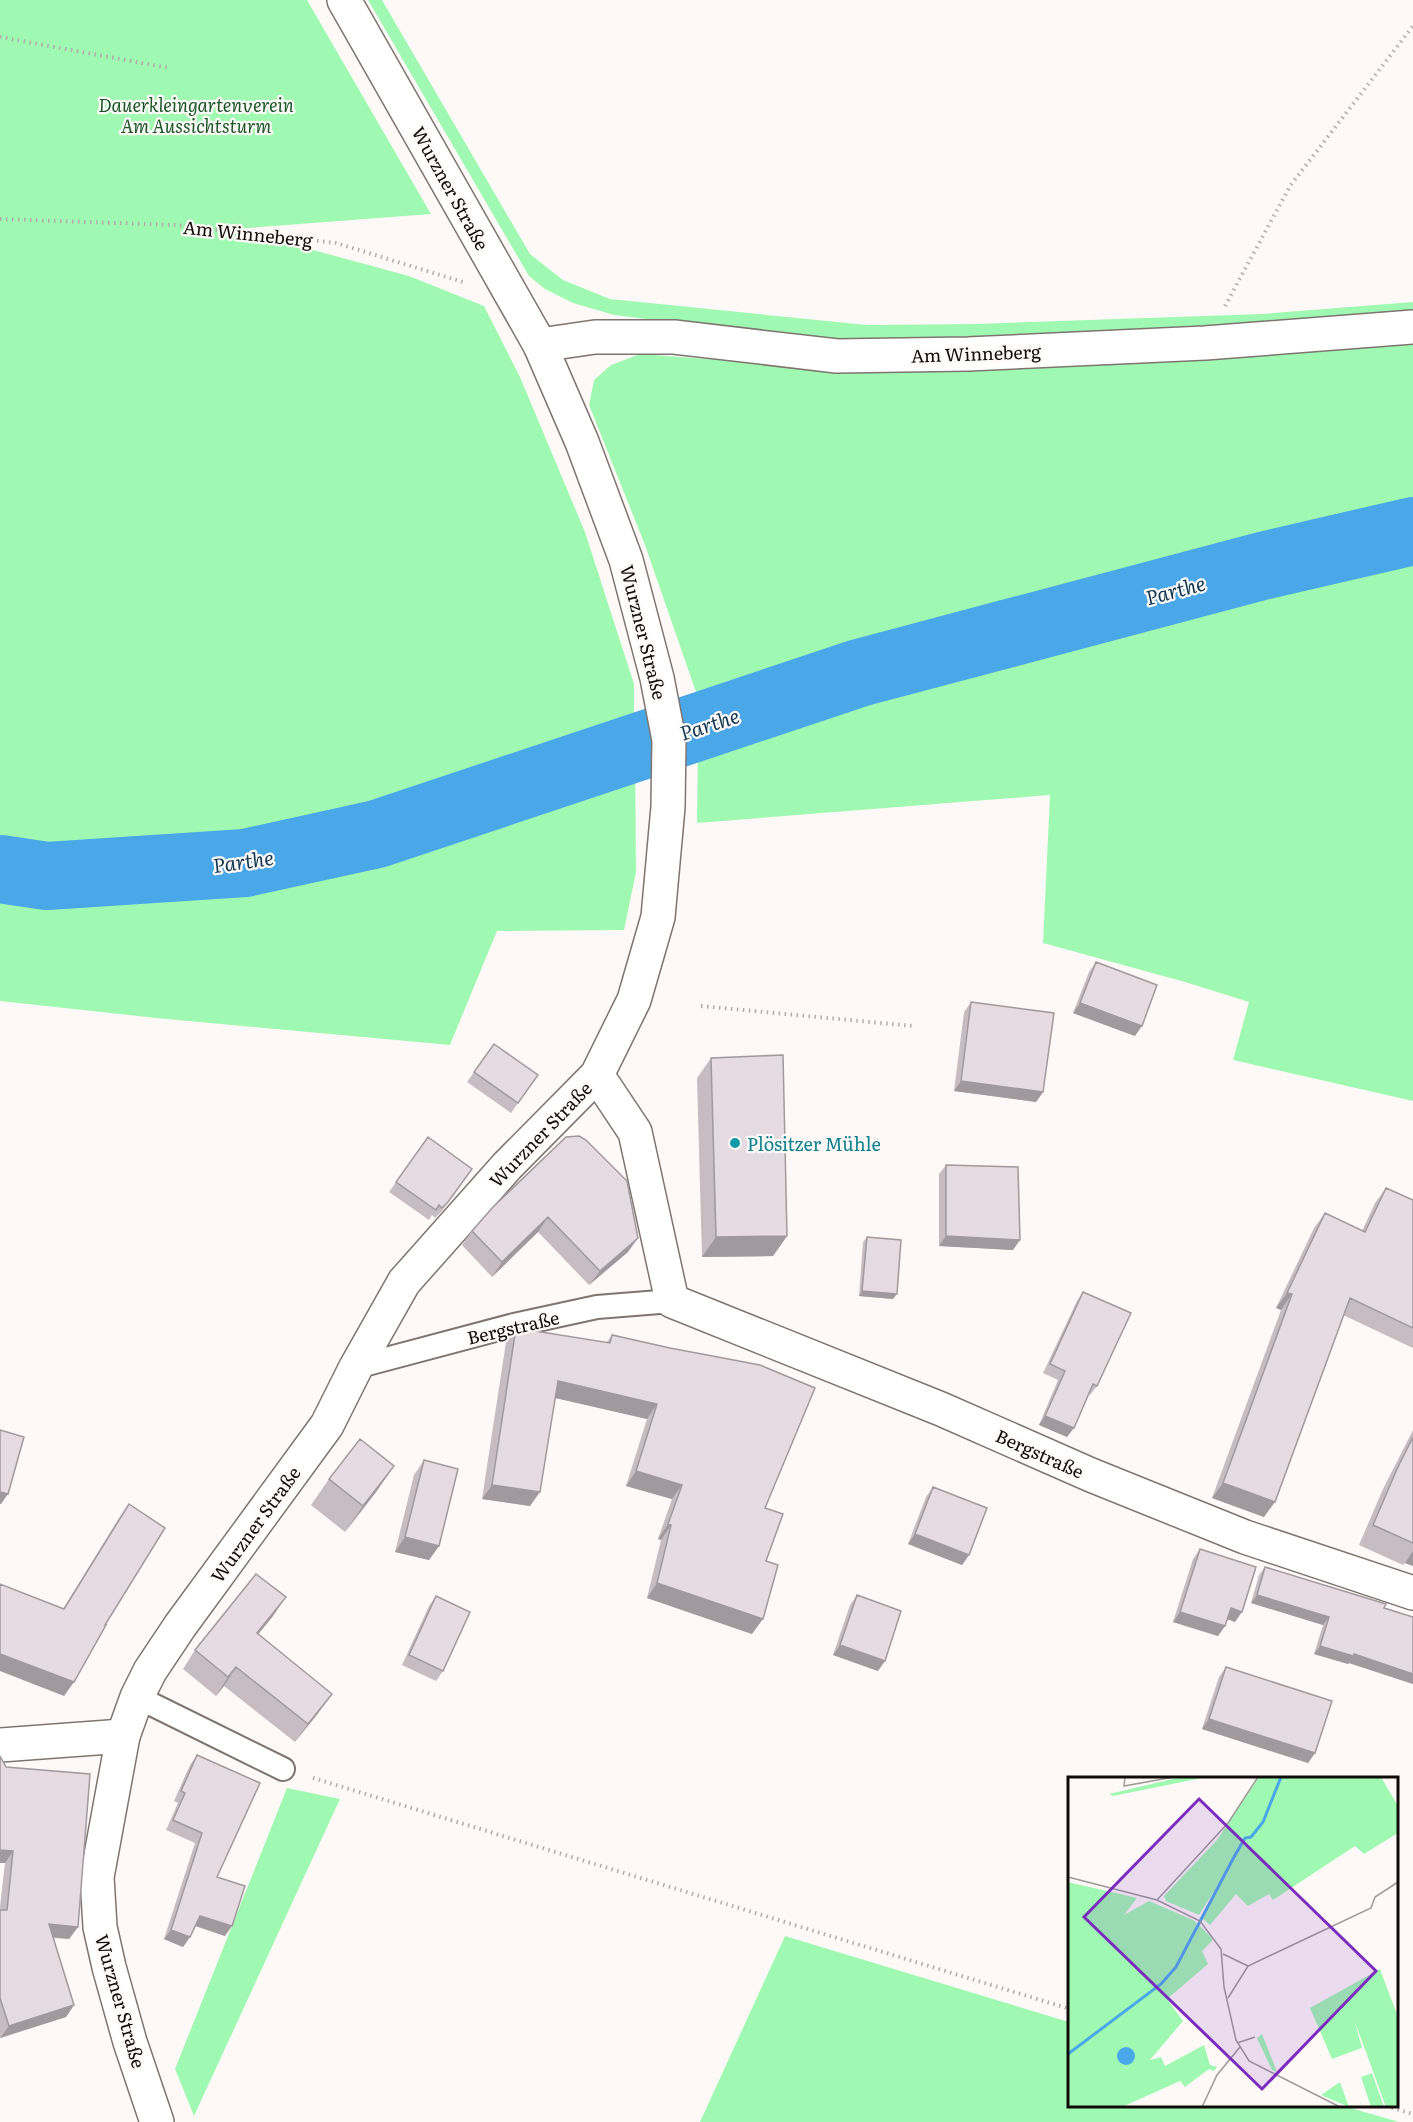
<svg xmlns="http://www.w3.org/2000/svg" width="1413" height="2122" font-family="Literata,serif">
	<rect width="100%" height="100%" fill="#fef9f7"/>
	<!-- green -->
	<path fill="#a0f9b2" d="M0,0H307L431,214L236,229L409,276L484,306L520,377L585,532L634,684V730L407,824L473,814L635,751L636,872L624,930L497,931L450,1045L156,1018L0,1001Z
		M368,0H382L530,254L563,280L610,299L867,325L976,324L1262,314L1413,302V316L1259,329L863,343L793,337L614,315L573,303L545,289L529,276Z
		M1413,339V1101L1233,1060L1249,1002L1185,982L1043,943L1050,795L697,823L698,746L736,730L1057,639L1153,593L883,652L698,698L645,545L589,405L594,380L611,365L640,354L842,369L974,370L1270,354Z
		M287,1788L340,1799L194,2116L175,2069Z
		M785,1936L1069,2022L1070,2106H1344L1399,2122H700Z"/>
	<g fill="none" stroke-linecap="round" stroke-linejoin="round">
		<!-- river -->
		<path stroke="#4aa8e9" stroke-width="68" d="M0,869L47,876L245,863L377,834L859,673L1262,566L1413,531"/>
		<defs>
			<path id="lane" d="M356,1367L514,1325L597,1307L672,1301
				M137,1697L283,1769"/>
			<path id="street" d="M540,345L595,337H674L837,356L968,354L1205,343L1413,327
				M597,1075L635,1132L672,1301L941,1409L1091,1475L1245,1537L1413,1593
				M0,1745L123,1736"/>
			<path id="secondary" d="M157,2122L130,2042L109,1967L100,1927L97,1877L123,1736L137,1697L150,1671L180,1626L327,1425L356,1367L404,1282L507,1166L597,1075L634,1000L658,917L668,807L669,740L657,678L626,560L582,442L540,345L344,0"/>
		</defs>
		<!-- lane casing -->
		<use href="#lane" stroke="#7e7571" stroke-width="26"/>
		<!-- street casing -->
		<use href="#street" stroke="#7e7571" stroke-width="36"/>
		<!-- secondary casing -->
		<use href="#secondary" stroke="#7e7571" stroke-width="36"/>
		<!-- path -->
		<path stroke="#b1acaa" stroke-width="4" stroke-dasharray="1.5 4.5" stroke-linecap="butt" d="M0,37L169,68
			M0,219L175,225L336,243L463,282
			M1225,306L1290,186L1413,26
			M701,1006L913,1026
			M313,1778L1070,2009
			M1386,2106L1413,2114"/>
		<!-- lane -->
		<use href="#lane" stroke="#fff" stroke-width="22"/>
		<!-- street -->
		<use href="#street" stroke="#fff" stroke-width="33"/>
		<!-- secondary -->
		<use href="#secondary" stroke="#fff" stroke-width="33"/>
	</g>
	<!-- wall -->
	<path fill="#c6bcc2" d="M1096,962L1135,1036L1073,1013L1089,972Z
		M971,1002L1043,1092L1036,1102L954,1091L964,1012Z
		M494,1044L538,1075L511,1113L467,1082Z
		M711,1058L787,1236L773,1256L702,1257L697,1078Z
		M428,1137L472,1169L441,1212L435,1218L432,1215L429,1220L389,1192Z
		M566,1137L628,1252L589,1285L538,1232L492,1277L462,1245L472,1231Z
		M946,1165L1013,1250L939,1246V1174Z
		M1386,1188L1413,1200V1348L1343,1315L1264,1517L1212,1498L1281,1310L1276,1308L1314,1228L1325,1213L1362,1231L1375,1203Z
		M867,1237L893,1299L859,1296L863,1242Z
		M1083,1292L1097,1386L1090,1395L1089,1394L1067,1437L1039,1425L1058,1380L1043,1373L1077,1301Z
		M516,1328L606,1343L612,1335L765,1508L766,1561L752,1634L647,1598L661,1540L658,1539L672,1499L626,1486L647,1419L555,1398L530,1506L482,1499L506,1342Z
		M1413,1430V1566L1405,1563L1403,1565L1359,1545L1383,1489Z
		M424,1460L439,1546L429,1560L395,1552L414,1475Z
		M394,1466L376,1492L345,1532L311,1505L329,1479Z
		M933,1487L969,1555L962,1565L908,1544L926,1497Z
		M129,1504L105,1625L64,1696L63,1609L119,1518Z
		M1200,1549L1235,1622L1228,1619L1225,1626L1218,1636L1173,1622L1193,1559Z
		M1265,1567L1413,1617V1684L1349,1663L1348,1664L1314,1654L1323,1625L1251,1603L1259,1575Z
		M857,1595L878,1671L833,1655L850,1605Z
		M436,1596L443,1671L436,1681L402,1665L429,1606Z
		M273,1616L258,1634L319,1712L295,1742L224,1686L216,1696L183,1669L195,1650Z
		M1226,1667L1315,1753L1308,1763L1202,1729L1219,1677Z
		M197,1755L217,1877L225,1936L195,1926L190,1937L183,1947L164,1939L195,1843L166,1830L178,1803L174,1801L190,1765Z
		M0,1756L78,1927L69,1939L53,1938L74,2005L66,2017L0,2038V1907L5,1863H0Z"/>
	<!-- shaded-wall -->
	<path fill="#a1999e" d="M1080,1003L1142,1026L1135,1036L1073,1013Z
		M961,1081L1043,1092L1036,1102L954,1091Z
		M548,1217L538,1232L492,1277L502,1262Z
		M787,1236L773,1256L702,1257L716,1237Z
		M946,1236L1020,1240L1013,1250L939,1246Z
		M638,1238L628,1252L589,1285L600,1271Z
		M862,1291L897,1294L893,1299L859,1296Z
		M1287,1293L1292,1294L1281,1310L1276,1308Z
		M558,1381L657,1404L647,1419L547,1396Z
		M1045,1416L1074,1428L1067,1437L1039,1425Z
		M394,1466L376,1492L345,1532L363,1506Z
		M636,1471L682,1485L672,1499L626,1486Z
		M1223,1483L1275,1502L1264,1517L1212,1498Z
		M492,1485L540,1492L530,1506L482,1499Z
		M0,1492L8,1494L1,1504H0Z
		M668,1524L671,1525L661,1540L658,1539Z
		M915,1534L969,1555L962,1565L908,1544Z
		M405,1537L439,1546L429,1560L395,1552Z
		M1413,1551V1566L1405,1563Z
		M657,1583L763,1619L752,1634L647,1598Z
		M1257,1595L1329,1617L1323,1625L1251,1603Z
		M286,1597L273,1616L244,1652L257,1633Z
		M1231,1608L1242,1612L1235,1622L1224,1618Z
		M1180,1612L1225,1626L1218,1636L1173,1622Z
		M840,1645L885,1661L878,1671L833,1655Z
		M1320,1646L1354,1654L1413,1674V1684L1349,1663L1348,1664L1314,1654Z
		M0,1654L74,1682L64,1696L0,1671Z
		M236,1667L224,1686L216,1696L228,1677Z
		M332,1694L319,1712L295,1742L308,1724Z
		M1209,1719L1315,1753L1308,1763L1202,1729Z
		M0,1850L13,1851L5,1863H0Z
		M200,1916L232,1926L225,1936L193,1925Z
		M49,1924L78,1927L69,1939L41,1936Z
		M171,1930L190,1937L183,1947L164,1939Z
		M74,2005L66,2017L0,2038L9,2026Z"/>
	<!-- building -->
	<path fill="#e6dbe1" stroke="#a1999e" stroke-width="1.5" d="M1096,962L1157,985L1142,1026L1080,1003Z
		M971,1002L1054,1013L1043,1092L961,1081Z
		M494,1044L538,1075L518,1103L474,1072Z
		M783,1055L787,1236L716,1237L711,1058Z
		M579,1136L586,1140L627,1181L638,1238L600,1271L548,1217L502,1262L472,1231L493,1207L566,1137Z
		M428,1137L472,1169L448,1202L442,1208L439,1205L436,1210L396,1182Z
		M946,1165L1018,1167L1020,1240L946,1236Z
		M1386,1188L1413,1200V1328L1350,1298L1275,1502L1223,1483L1292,1294L1287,1293L1325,1213L1365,1232Z
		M867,1237L901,1240L897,1294L862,1291Z
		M1083,1292L1131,1313L1097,1386L1093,1384L1074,1428L1045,1416L1065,1371L1050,1364Z
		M516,1328L610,1343L612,1335L670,1348L760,1365L815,1388L765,1508L783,1514L766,1561L778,1565L763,1619L657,1583L671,1525L668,1524L682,1485L636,1471L657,1404L558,1381L540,1492L492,1485Z
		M0,1430L24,1437L8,1494L0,1492Z
		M1413,1437V1543L1373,1525L1397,1469Z
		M360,1439L394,1466L363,1506L329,1479Z
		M424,1460L458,1469L439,1546L405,1537Z
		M933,1487L987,1508L969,1555L915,1534Z
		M129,1504L165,1528L105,1625H106L74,1682L0,1654V1584L64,1609Z
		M1200,1549L1256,1567L1242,1612L1231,1608L1225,1626L1180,1612Z
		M1265,1567L1386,1604L1384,1608L1413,1617V1674L1354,1654L1353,1656L1320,1646L1329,1617L1257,1595Z
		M256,1574L286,1597L257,1633L332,1694L308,1724L236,1667L228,1677L195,1650Z
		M857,1595L901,1611L885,1661L840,1645Z
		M436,1596L470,1612L443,1671L409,1655Z
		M1226,1667L1332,1701L1315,1753L1209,1719Z
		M197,1755L260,1783L217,1877L245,1886L232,1926L200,1916L190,1937L171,1930L202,1833L173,1820L185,1793L181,1791Z
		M0,1756L6,1767L90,1774L78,1927L49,1924L74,2005L9,2026L0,1998V1910H7L13,1851L0,1850Z"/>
	<!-- markers -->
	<circle fill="#0f9aa8" stroke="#fef9f7" stroke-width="2" cx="735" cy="1143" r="6"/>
	<g text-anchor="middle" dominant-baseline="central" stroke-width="4.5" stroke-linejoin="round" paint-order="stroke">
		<!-- park labels -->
		<g font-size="18" font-style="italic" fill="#19572b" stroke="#fef9f7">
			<text x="196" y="104">Dauerkleingartenverein<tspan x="196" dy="21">Am Aussichtsturm</tspan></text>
		</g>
		<!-- street labels -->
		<g font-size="18" fill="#0f0c0a" stroke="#fef9f7">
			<text transform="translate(451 188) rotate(61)">Wurzner Straße</text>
			<text transform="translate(248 233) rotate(6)">Am Winneberg</text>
			<text transform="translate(976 353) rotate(-2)">Am Winneberg</text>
			<text transform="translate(644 632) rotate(76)">Wurzner Straße</text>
			<text transform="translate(540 1134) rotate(-46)">Wurzner Straße</text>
			<text transform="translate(513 1327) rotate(-13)">Bergstraße</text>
			<text transform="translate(1040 1453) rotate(24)">Bergstraße</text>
			<text transform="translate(255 1524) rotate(-54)">Wurzner Straße</text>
			<text transform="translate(121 2001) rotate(74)">Wurzner Straße</text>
		</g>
		<!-- culture labels -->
		<g font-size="18" fill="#0d838f" stroke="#fef9f7" text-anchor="start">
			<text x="747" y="1143">Plösitzer Mühle</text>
		</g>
		<!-- water labels -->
		<g font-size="20" font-style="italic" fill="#0f3751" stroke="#fef9f7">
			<text transform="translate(1175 589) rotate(-15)">Parthe</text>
			<text transform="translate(709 723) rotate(-18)">Parthe</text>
			<text transform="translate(243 860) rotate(-8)">Parthe</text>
		</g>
	</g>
	<!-- overview -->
	<g transform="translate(1068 1777)">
		<rect width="330" height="330" fill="#fef9f7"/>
		<path d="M113,0H139L45,19L41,17ZM191,0H313L330,29V56L296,77L287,69L205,123L201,117L180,129L168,117L142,148L135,142L158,95L131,138L98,124L96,119L149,63ZM0,105L69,121L56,138L81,124L125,143L129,146L120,170L131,148L141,158L145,163L134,174L140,187L99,222L115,244L82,283L93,280L97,289L136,268L142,288L149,290L146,294L141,292L117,310L112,304L54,330H0ZM312,192L330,240V330H318L287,245L294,271L264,282L242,231ZM194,257L209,295L204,293L189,261ZM304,296L316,330H303L293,300ZM272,305L281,330L253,318Z" fill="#a0f9b2"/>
		<path d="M49 279a9 9 0 1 1 18 0a9 9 0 1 1-18 0Z" fill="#4aa8e9"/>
		<path fill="none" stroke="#4aa8e9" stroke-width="3" d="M0,277L93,207L108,190L166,80L177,61L183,60L195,45L213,0"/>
		<path fill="none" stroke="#9e9a98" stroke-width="1.5" d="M57,0L56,9L106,0M0,100L89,123L132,144L153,172L156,210L168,263L181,284L272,330M89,123L160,46L190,0M155,177L180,189M160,221L180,189L303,131L307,120L330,105M169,266L187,260M134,330L149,298L172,270"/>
		<path fill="#7b2cbf" fill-opacity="0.15" stroke="#7b2cbf" stroke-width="3" d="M131,22L308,194L194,312L16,140Z"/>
		<rect width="330" height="330" fill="none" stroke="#0f0c0a" stroke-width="3"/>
	</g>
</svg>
